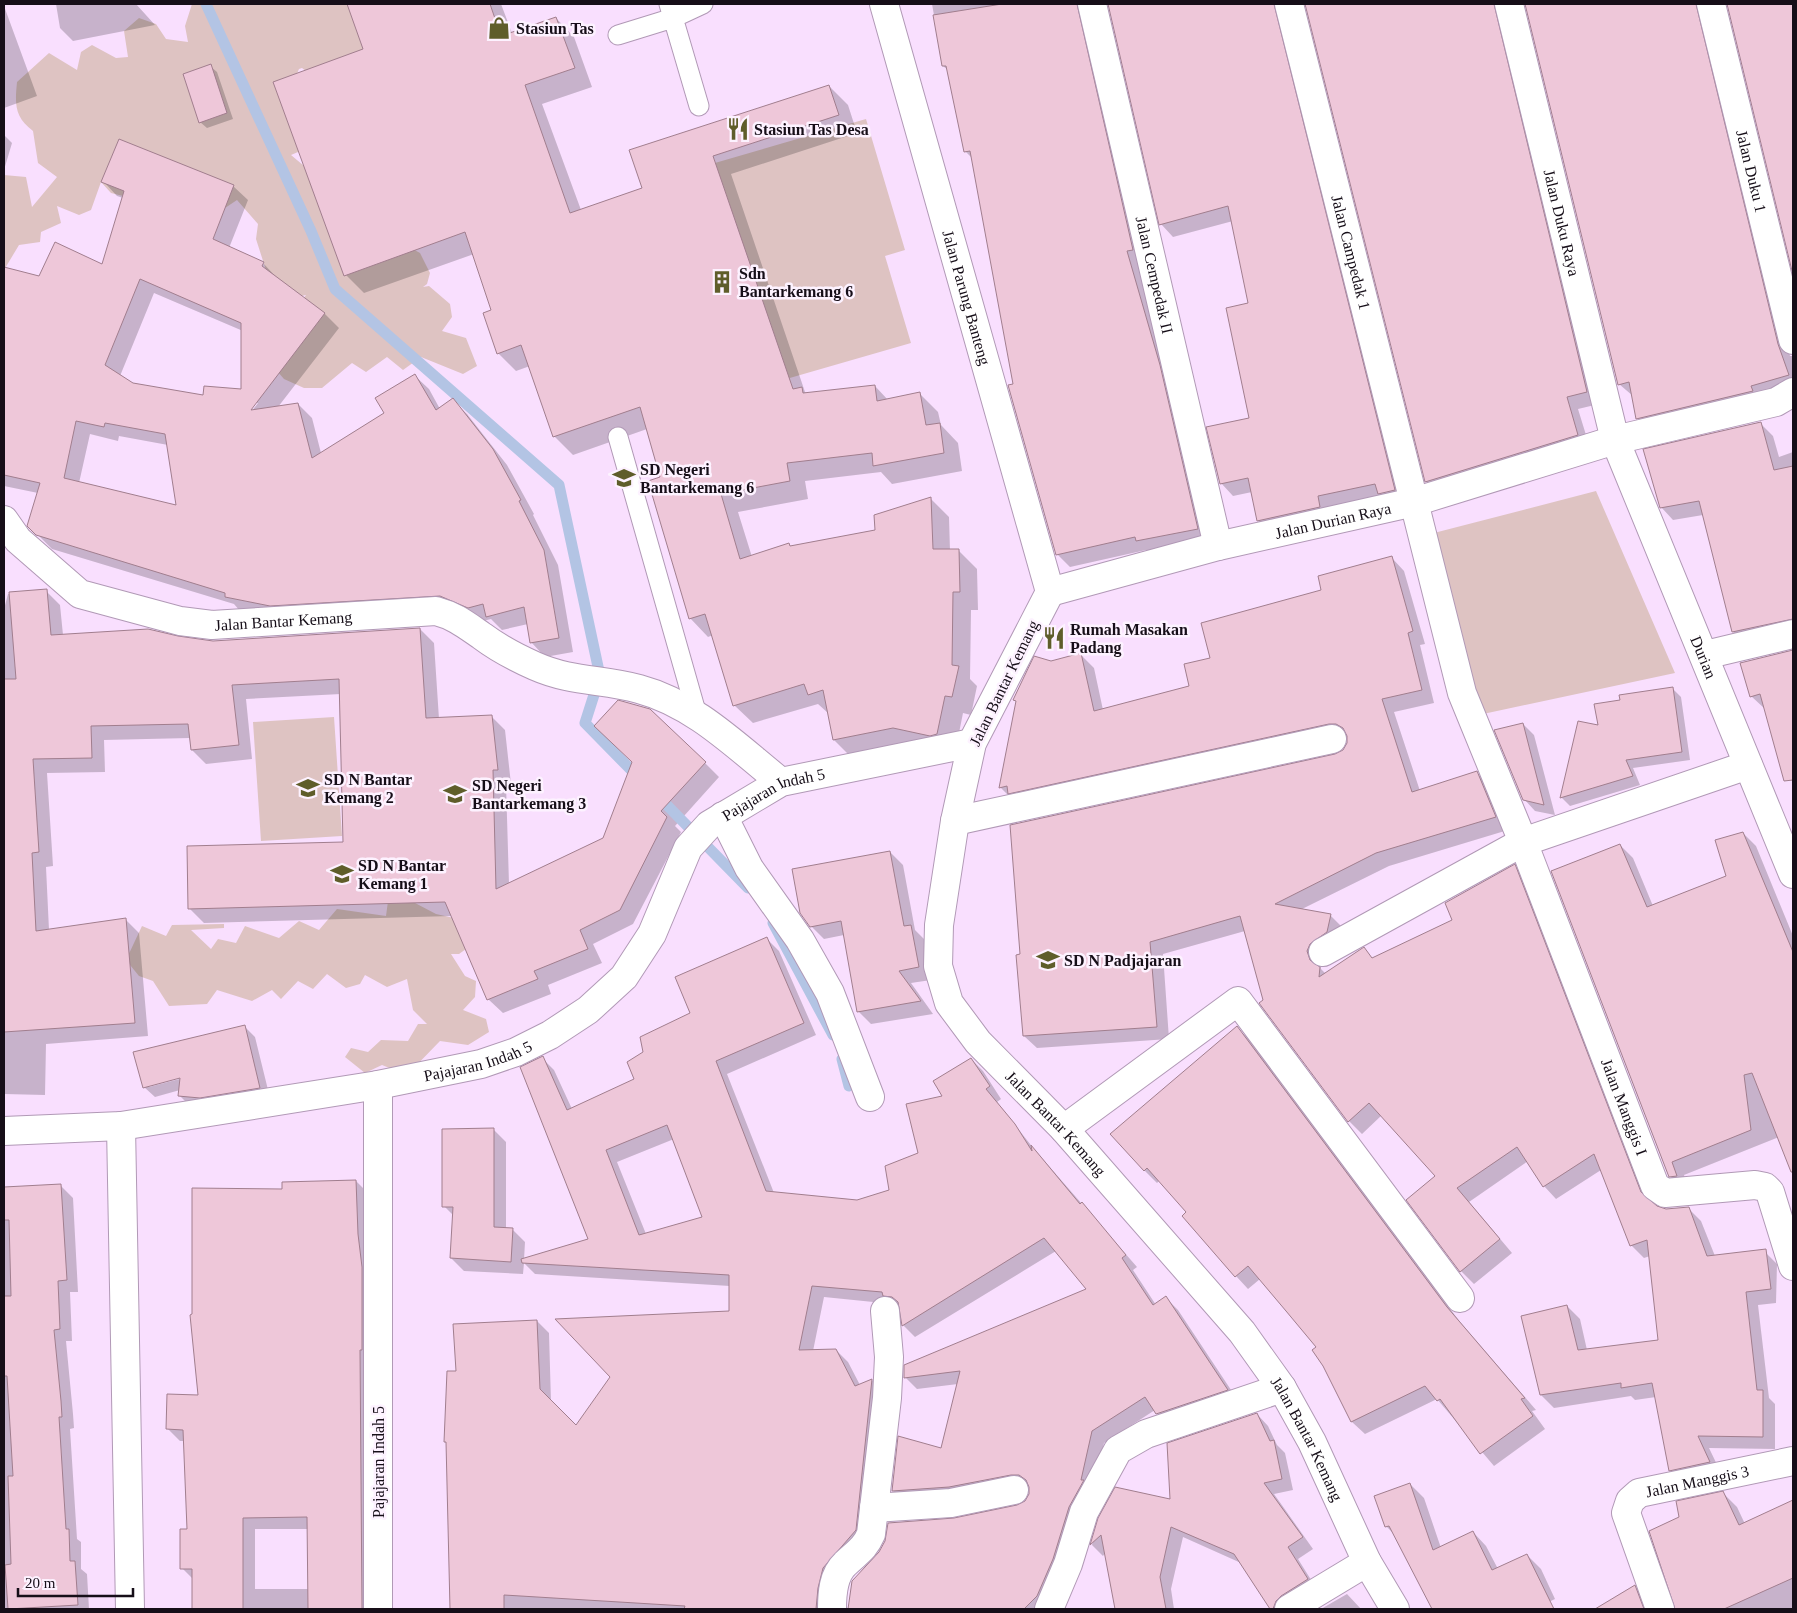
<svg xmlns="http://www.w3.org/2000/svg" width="1797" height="1613" font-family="Georgia,serif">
	<rect width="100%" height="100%" fill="#f9dffe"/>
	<!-- green -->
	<path fill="#dec3c2" d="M192,4H358L387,21L383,68L350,54L315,78L302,68L299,69L292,85L309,153L298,152L291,155L385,234L420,253L430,273L427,284L423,287L429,286L450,304L452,317L442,331L466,338L477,366L463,374L421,357L403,370L387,357L366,372L352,363L322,388H304L284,379L271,364L267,345L306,295L293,298L272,289L256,239L258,224L237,200L222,210L135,199L111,193L101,182L91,210L79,215L57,206L61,223L41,232L40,242L19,245L4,270V175L26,177L32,207L57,177L38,163L33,131C14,117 15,104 17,82L49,53L77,70L81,52L92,45L116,58L128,57L124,31L139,18L156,24L166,39L188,42L185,26Z
		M866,119L905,250L885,256L911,343L710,401L646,183Z
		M1596,491L1675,673L1483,714L1430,534Z
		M334,717L342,836L261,841L253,722Z
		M396,893L436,914L463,920L473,944L459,954H451L465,976L476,981L475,997L463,1010L486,1019L489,1032L468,1045L440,1041L407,1075L382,1065L365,1073L345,1057L351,1048L368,1052L381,1040L408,1041L418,1024H427L413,1010L407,979L387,987L365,975L360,984L346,988L327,974L313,989L298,981L281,999L272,990L252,1001L217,990L207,1004L169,1006L153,981L139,976L126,960L142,926L166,936L172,925L224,924V928L191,930L211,949L218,939L236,943L245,926L279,938L299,921L319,930L337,909L386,916L389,894Z"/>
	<!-- shadow -->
	<path fill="#0003" fill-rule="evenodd" d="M56,4H136L155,25L73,41L60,28Z
		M348,4H501L512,33L556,18L574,37L592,87L542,104L581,210L643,189L829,86L848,105L857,133L731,174L805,392L807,394L875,386L888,400L920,394L938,412L941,425L958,443L962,471L892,484L881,472L805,481L808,499L738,512L752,557L789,545L791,547L876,531L930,498L949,517L950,551H959L977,569L978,610H971L970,679L977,686L971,715L963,713L955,753L852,758L834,740L828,713L818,704L753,723L734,705L713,635L708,637L690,618L662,478L647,429L573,455L554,436L530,366L516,371L498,353L493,310L474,254L364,293L346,275L364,50Z
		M932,4H1096L1210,542L1149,553L1146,550L1070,567L1057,554L1015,385L972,158L965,151L948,70L943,66Z
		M1109,4H1293L1407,503L1271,533L1258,521L1252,492L1233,496L1221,483L1251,419L1249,304L1233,221L1173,237L1161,224Z
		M1306,4H1513L1599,404L1578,409L1590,448L1439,494L1426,482Z
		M1526,4H1715L1708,21L1790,356H1793V389L1650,431L1638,418L1633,396L1619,384Z
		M1728,4H1793V270Z
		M4,6L37,96L4,108Z
		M210,66L217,72L233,119L207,128L200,122Z
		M4,135L12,143L4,170Z
		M103,181L233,186L248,200L229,248L263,263L277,278L325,314L339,328L278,407L298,404L312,418L321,453L385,413L414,375L429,389L440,409L452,400L467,414L507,465L534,514L533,515L558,565L573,652L545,657L531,642L528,624L502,630L491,619L483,621L240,611L234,604L52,549L29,526L38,493L4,486V268L40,277L103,266L123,198L117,196ZM154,293L243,331L242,390L204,397L132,384L120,376ZM255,403H258L248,416L246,414ZM90,434L118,441L119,436L168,445L178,507L79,483Z
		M1760,423L1773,436L1779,457L1793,452V633L1746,644L1733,632L1703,515L1673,520L1661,507Z
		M1392,558L1404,571L1425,644L1420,645L1434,703L1394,712L1420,791L1477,773L1490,786L1508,830L1389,866L1300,910L1330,915L1343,928L1320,965L1321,969L1326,974L1364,949L1373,959L1453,920L1515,866L1527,879L1652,1204L1666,1210L1688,1208L1701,1221L1715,1256L1764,1251L1777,1264L1776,1303L1758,1305L1769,1398L1775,1404V1449L1709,1448L1722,1475L1683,1483L1670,1470L1656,1397L1635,1400L1631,1396L1554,1408L1541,1395L1523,1317L1567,1306L1580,1319L1587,1350L1659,1341L1650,1256L1644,1258L1631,1245L1601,1170L1556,1199L1544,1186L1528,1161L1469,1202L1512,1253L1474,1284L1461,1271L1408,1200L1437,1176L1382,1115L1362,1134L1349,1121L1265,1000L1245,931L1163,954L1169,1039L1037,1048L1024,1036L1336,755L1343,752L1348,745V737L1013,800L1000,787L1017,702L1015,700L1051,663L1081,655L1094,668L1103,710L1190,687L1212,659L1322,591Z
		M46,591L60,605L63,635L178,638L213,642L420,629L434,643L439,719L491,716L505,730L511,784H506L509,884L604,839L705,763L719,777L675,826L681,832L633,924L593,944L602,963L548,985L551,994L503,1013L488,999L452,916L204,923L190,909L344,843L341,694L246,699L252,759L206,764L192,750L190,738L104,740L105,772L47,773L53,866L46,867L49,930L125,919L139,933L148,1036L46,1044L45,1095L4,1094V609L8,594Z
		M1793,650V768L1790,757L1765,709L1751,696L1741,664Z
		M1672,688L1681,697L1690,760L1633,768L1640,785L1570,806L1562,798L1579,722L1599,727L1621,701Z
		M1523,724L1534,735L1555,815L1535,811L1524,799Z
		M1743,833L1756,846L1793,936V1174L1779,1137L1684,1175L1689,1189H1682L1669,1175L1620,845L1633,858L1653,906L1728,877Z
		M890,852L903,865L915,930L924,939L931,980L911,983L933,1014L871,1024L858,1011L844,935L824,939L811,926Z
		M767,939L779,951L816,1035L727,1074L774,1193L857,1201L890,1191L920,1154L944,1097L971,1059L983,1071L1001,1099L997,1102L1034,1149L1137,1267L1133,1270L1156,1305L1166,1298L1178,1310L1239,1402L1170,1425L1155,1410L1104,1443L1093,1491L1048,1609H848L853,1581L954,1520L1018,1506L1025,1503L1030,1496L1031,1487L1024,1486L905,1503L893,1491L942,1450L958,1384L917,1389L905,1377L1088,1289L1056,1251L915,1337L903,1325L900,1308L893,1304L824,1297L813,1351L836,1350L848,1362L860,1385L872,1380L884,1392L867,1542L829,1609H451L447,1444L445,1442L457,1373L537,1321L549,1333L551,1402L576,1427L730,1312V1286L535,1274L524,1263L523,1274L464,1271L451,1258L454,1216L444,1206L493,1129L506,1142V1229H512L525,1242L524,1260L589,1240L542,1058L554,1070L572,1109L636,1079L644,1052L692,1014ZM674,1139L703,1218L646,1234L617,1162Z
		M245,1027L255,1037L270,1098L189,1105L179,1095L180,1090L155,1097L144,1087ZM186,1075L187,1077L149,1087V1085Z
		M1237,1028L1250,1040L1460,1322L1536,1410L1532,1411L1545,1429L1494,1466L1437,1399L1365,1434L1352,1422L1324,1365L1318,1347L1260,1279L1248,1289L1236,1276L1188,1212L1160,1180L1157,1183L1144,1170Z
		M356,1181L368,1193L375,1609H193L194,1580L182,1568L189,1530L185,1441H180L168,1429L199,1396L283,1190ZM255,1529H309V1589H255Z
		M61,1186L73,1198L78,1292H70L72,1341H66L73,1414L74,1428L70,1429L77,1539L81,1542V1569L87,1574L89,1609H4V1188Z
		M1257,1414L1268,1426L1277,1445L1285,1453L1293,1490L1274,1494L1313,1549L1298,1559L1318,1591L1292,1609H1271L1241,1563L1183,1537L1171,1589L1174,1609H1116L1105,1553L1103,1556L1092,1545L1100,1519L1171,1500Z
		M1410,1484L1424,1498L1441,1548L1473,1532L1486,1546L1498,1569L1527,1555L1541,1569L1555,1599L1534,1609H1433L1396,1536L1386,1526Z
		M1723,1493L1737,1507L1745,1524L1793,1502V1609H1676L1680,1518Z
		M1635,1586L1649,1600L1652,1609H1597Z
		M1347,1594L1361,1609H1321Z"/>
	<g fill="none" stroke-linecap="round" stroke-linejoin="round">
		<!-- stream -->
		<path stroke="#b3c4e4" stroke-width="11" d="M206,4L311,231L335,289L559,485L600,676L585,723L639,778
			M656,794L748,888
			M773,923L833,1035
			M842,1059L849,1086"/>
	</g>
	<!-- building -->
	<path fill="#eec7d9" stroke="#a17e8e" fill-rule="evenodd" d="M347,4H490L501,36L556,17L575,68L525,85L570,213L642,188L629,150L829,85L839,115L713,156L793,389L802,387L803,393L875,385L877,401L920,392L926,425L940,423L944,453L873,466L872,453L787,463L790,481L721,494L740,559L789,543L790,546L875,530L874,515L931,497L933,549H959L960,592H953L952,665L959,666L952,697L945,696L937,734L930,736L893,728L833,740L823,690L808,695L804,684L733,706L705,614L689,619L648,481L660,477L640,407L553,437L521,345L497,354L483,313L491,310L465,232L344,276L273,82L363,49Z
		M1002,4H1077L1133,250L1127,251L1160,365L1198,529L1136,541L1135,537L1056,555L1008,385L1013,384L970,151L964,152L946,66H942L933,15Z
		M1108,4H1274L1395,490L1378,494L1375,484L1318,496L1320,507L1257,521L1248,478L1220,484L1206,427L1249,418L1226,308L1248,303L1228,206L1159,225Z
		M1305,4H1494L1587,392L1567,397L1578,435L1425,482Z
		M1525,4H1696L1778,344L1789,375L1751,386L1753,391L1636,419L1629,382L1618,385Z
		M1727,4H1793V275Z
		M211,64L227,113L199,123L183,74Z
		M119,139L234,185L213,239L264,262L262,266L325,313L251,410L298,403L312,458L384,413L375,398L415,374L436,410L453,398L493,449L521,500L519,501L544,550L559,638L530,643L524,607L486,617L483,604L468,608L440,596L270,606L225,597V593L36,535L27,526L40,483L4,475V267L39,276L55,242L102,264L124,191L101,182ZM140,279L241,323V389L204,386L203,395L133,383L105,365ZM76,421L104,427L105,423L165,434L176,505L64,478Z
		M1761,422L1774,470L1793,466V619L1732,632L1699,501L1660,508L1643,449Z
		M1392,556L1413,631L1408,633L1422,690L1382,699L1412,792L1477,771L1496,817L1376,853L1275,904L1331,914L1327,932L1310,944L1307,951L1310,960L1320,967L1319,977L1364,947L1372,958L1452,920L1445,903L1515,864L1641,1192L1657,1206L1666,1209L1689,1207L1707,1256L1766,1249L1771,1289L1746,1292L1757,1390H1763V1437L1698,1436L1710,1462L1669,1471L1652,1383L1621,1388V1383L1540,1395L1521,1316L1567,1305L1578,1350L1658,1340L1647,1240L1630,1246L1594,1154L1543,1187L1517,1147L1457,1188L1500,1239L1460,1272L1406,1200L1435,1176L1369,1103L1348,1122L1259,1003L1263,1000L1240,916L1150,942L1157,1027L1023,1036L1016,955L1020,954L1010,825L1335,754L1343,750L1347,743V736L1343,728L1336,724H1329L1008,794L1007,786L999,788L1016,701L1013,700L1034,656L1051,661L1081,653L1094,711L1189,686L1184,664L1210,658L1201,623L1321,590L1318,576Z
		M47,589L51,635L148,629L178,636L213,641L420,628L426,718L492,715L498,770H493L496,889L603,838L632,762L594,726L618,700L650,709L706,762L661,811L667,817L620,910L580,930L588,949L534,971L538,979L487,1000L445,902L188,909L187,846L343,842L339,679L232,685L239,745L191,750L188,724L91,726L92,758L33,759L39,852L32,853L36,931L126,918L135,1023L4,1032V679H16L9,592Z
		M1793,650V780L1784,781L1760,694L1750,697L1740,663Z
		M1673,687L1682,752L1626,760L1633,776L1560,798L1578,721L1598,725L1594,704L1620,700L1619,695Z
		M1523,723L1544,805L1523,800L1494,730Z
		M1743,832L1793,952V1172H1791L1752,1073L1744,1075L1751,1130L1672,1162L1677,1176L1669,1177L1551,871L1620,844L1647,907L1726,876L1715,840Z
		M890,851L904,926L911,925L919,967L899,971L921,1001L857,1012L841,921L810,927L800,913L792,869Z
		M767,937L804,1023L716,1061L766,1191L857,1200L889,1190L885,1166L918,1153L906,1104L942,1096L933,1081L971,1058L990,1086L986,1089L1015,1124L1032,1151L1031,1145L1080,1204L1082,1202L1126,1255L1122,1258L1153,1305L1166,1296L1228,1390L1156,1414L1145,1397L1092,1431L1081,1480H1084L1069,1507L1053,1559L1037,1596L1024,1609H848L852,1581L879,1552L885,1541L888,1523L954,1518L1017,1505L1025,1501L1029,1494V1487L1026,1480L1019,1475H1011L949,1487L892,1491L898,1436L941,1448L960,1371L904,1378V1365L1086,1289L1044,1238L902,1326L898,1302L892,1297L883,1296L882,1292L812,1286L799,1350L836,1349L855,1386L872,1379L856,1530L823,1568L818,1588L816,1609H684L685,1606L504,1595V1609H450L446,1442H444L447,1371H456L453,1324L537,1320L540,1389L576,1425L610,1377L555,1319L729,1311V1275L522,1263L521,1259L588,1239L520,1067L543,1056L567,1110L634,1079L627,1062L643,1052L640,1037L690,1013L675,977ZM667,1125L702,1217L639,1235L606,1150Z
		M245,1025L260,1088L200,1098L178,1096L180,1078L143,1088L133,1052Z
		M1237,1026L1447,1307L1525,1398L1521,1399L1533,1416L1480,1454L1440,1399L1437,1401L1425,1386L1351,1422L1323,1366L1312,1350L1316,1347L1286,1311L1248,1266L1235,1277L1182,1216L1186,1212L1147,1168L1144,1171L1110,1134Z
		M494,1128V1227L513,1228L511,1262L450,1258L453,1207H442V1129Z
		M356,1180L358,1234L362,1267V1350H360L362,1609H308L307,1517L243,1518V1609H192V1569H180V1529H187L183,1430L166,1429L167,1394L198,1395L190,1315L192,1314V1188L282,1189V1182Z
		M61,1184L67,1280L58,1281L60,1329L54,1330L61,1401L62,1417H59L66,1529H69L70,1561H75L78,1605L8,1609L5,1565L11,1564L8,1476H13L7,1376H4V1296H11L9,1220H4V1187Z
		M1257,1413L1270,1441L1274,1440L1282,1479L1264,1483L1303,1537L1288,1547L1308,1579L1281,1596L1276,1601L1273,1609H1270L1234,1554L1171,1527L1160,1577L1166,1609H1115L1101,1535L1090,1545L1098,1518L1115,1487L1170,1499L1167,1443Z
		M1410,1483L1433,1550L1473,1531L1492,1570L1527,1554L1554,1609H1432L1389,1526L1385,1527L1374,1496Z
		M1723,1491L1739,1525L1793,1500V1578L1724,1609H1675L1649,1531L1679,1517L1676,1501Z
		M1635,1585L1644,1609H1595Z"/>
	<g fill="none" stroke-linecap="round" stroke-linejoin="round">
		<defs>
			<path id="lane" d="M669,4L699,106
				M618,35L673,18L703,4
				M618,437L697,715"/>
			<g id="street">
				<path id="s1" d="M1092,4L1218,546"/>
				<path id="s2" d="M1289,4L1462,693L1523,842L1655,1186L1665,1193L1755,1185L1765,1187L1770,1192L1793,1266"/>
				<path id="s3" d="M1509,4L1615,440L1776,402L1793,392"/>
				<path id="s4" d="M1711,4L1793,340"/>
				<path id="s5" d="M4,520L18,540L80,594L180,621L212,625L436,611C455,616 466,625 482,636C498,648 517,658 535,666C571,682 603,679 639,689C695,704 737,747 781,782"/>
				<path d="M1705,655L1793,634"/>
				<path d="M723,816L749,868L800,940L830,993L870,1097"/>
				<path d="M955,821L1332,739"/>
				<path d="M1323,952L1523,842L1748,765"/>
				<path d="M378,1085V1609"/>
				<path d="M121,1126L130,1609"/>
				<path d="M1064,1129L1238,1001L1460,1298"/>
				<path id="s6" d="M4,1131L121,1126L378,1085L481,1064L516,1052L550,1035L588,1010L624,977L652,934L688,848L709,825L781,782L972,743"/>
				<path d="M874,1508L951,1503L1014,1490"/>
				<path d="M832,1609C832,1594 833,1575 845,1564C857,1552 864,1550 871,1534L887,1398L889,1357L885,1311"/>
				<path d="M1049,1609L1068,1564L1084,1512L1118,1450L1146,1434L1282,1388"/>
				<path d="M1289,1609L1367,1562"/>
				<path id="s7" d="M1660,1609L1626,1513L1630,1501L1639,1493L1793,1461"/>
			</g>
			<g id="secondary">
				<path id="s8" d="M884,4L1050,592"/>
				<path id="s9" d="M1050,592L972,743L955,821L939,925L938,966L949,1003L978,1042L1064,1129L1242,1332L1282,1388L1312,1442L1367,1562L1395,1609"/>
				<path id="s10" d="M1050,592L1218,546L1414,502L1615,440L1793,874"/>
			</g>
		</defs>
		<!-- lane casing -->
		<use href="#lane" stroke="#b199b6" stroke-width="21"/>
		<!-- street casing -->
		<use href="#street" stroke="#b199b6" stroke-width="30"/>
		<!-- secondary casing -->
		<use href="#secondary" stroke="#b199b6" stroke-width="30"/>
		<!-- lane -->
		<use href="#lane" stroke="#fff" stroke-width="19"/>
		<!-- street -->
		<use href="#street" stroke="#fff" stroke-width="28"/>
		<!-- secondary -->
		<use href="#secondary" stroke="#fff" stroke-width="28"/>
	</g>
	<!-- icons -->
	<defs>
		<symbol id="shop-bare" viewBox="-9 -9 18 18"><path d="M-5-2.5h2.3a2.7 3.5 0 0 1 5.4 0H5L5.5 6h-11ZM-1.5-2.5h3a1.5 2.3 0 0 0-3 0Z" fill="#5f5d2a" stroke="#fdf2ff" stroke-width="2.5" paint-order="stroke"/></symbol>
		<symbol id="restaurant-bare" viewBox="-9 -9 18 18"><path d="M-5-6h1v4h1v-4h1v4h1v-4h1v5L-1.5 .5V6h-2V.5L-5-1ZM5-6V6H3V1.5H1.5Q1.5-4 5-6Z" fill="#5f5d2a" stroke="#fdf2ff" stroke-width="2.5" paint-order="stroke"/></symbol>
		<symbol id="building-bare" viewBox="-9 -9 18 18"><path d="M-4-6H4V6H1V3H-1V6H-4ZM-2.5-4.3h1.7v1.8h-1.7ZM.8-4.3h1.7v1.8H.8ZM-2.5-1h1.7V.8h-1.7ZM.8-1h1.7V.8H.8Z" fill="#5f5d2a" stroke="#fdf2ff" stroke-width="2.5" paint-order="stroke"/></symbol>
		<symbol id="school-bare" viewBox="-9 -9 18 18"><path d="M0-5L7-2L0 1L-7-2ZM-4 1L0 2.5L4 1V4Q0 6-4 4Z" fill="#5f5d2a" stroke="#fdf2ff" stroke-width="2.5" paint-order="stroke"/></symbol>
	</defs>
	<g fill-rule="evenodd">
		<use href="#shop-bare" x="483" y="12" width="32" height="32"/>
		<use href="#restaurant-bare" x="722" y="113" width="32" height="32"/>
		<use href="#building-bare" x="706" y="266" width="32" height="32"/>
		<use href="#school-bare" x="608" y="462" width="32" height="32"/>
		<use href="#restaurant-bare" x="1038" y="622" width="32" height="32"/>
		<use href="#school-bare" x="292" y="772" width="32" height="32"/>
		<use href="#school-bare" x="439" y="778" width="32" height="32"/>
		<use href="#school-bare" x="326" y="858" width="32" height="32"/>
		<use href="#school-bare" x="1032" y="944" width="32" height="32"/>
	</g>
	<g text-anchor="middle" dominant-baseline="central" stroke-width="5" stroke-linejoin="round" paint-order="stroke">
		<!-- poi labels -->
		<g font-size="16" font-weight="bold" fill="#160e18" stroke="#fdf2ff" text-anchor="start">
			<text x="516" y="28">Stasiun Tas</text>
			<text x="754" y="129">Stasiun Tas Desa</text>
			<text x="739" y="273">Sdn<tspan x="739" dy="18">Bantarkemang 6</tspan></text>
			<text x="640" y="469">SD Negeri<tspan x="640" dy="18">Bantarkemang 6</tspan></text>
			<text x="1070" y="629">Rumah Masakan<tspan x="1070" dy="18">Padang</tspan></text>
			<text x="324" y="779">SD N Bantar<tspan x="324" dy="18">Kemang 2</tspan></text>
			<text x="472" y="785">SD Negeri<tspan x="472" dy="18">Bantarkemang 3</tspan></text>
			<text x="358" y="865">SD N Bantar<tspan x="358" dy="18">Kemang 1</tspan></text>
			<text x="1064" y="960">SD N Padjajaran</text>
		</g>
		<!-- street labels -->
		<g font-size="16" fill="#160e18" stroke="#fdf2ff">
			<text stroke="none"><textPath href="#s4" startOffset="172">Jalan Duku 1</textPath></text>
			<text stroke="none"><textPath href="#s3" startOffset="225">Jalan Duku Raya</textPath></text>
			<text stroke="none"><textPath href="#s2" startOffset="256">Jalan Campedak 1</textPath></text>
			<text stroke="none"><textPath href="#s1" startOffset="278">Jalan Cempedak II</textPath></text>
			<text stroke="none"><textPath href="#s8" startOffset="305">Jalan Parung Banteng</textPath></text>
			<text stroke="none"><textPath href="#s10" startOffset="292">Jalan Durian Raya</textPath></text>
			<text stroke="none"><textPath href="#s5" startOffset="314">Jalan Bantar Kemang</textPath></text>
			<text stroke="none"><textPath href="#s10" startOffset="820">Durian</textPath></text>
			<text transform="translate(1004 683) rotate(-64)">Jalan Bantar Kemang</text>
			<text stroke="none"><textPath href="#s6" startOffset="900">Pajajaran Indah 5</textPath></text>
			<text stroke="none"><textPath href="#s6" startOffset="480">Pajajaran Indah 5</textPath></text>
			<text stroke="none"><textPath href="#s2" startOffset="1155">Jalan Manggis I</textPath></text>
			<text stroke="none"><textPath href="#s9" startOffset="596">Jalan Bantar Kemang</textPath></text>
			<text stroke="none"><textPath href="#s9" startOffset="1001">Jalan Bantar Kemang</textPath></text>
			<text transform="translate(378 1462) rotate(-90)">Pajajaran Indah 5</text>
			<text stroke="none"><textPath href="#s7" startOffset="186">Jalan Manggis 3</textPath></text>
		</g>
	</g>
	<!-- border -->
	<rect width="1797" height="1613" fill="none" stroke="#160e18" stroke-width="10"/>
	<!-- scale -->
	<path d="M18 1588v8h115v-8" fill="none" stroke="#160e18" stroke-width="2.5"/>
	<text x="25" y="1588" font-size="15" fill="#160e18" stroke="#fdf2ff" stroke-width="4" paint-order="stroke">20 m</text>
</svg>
